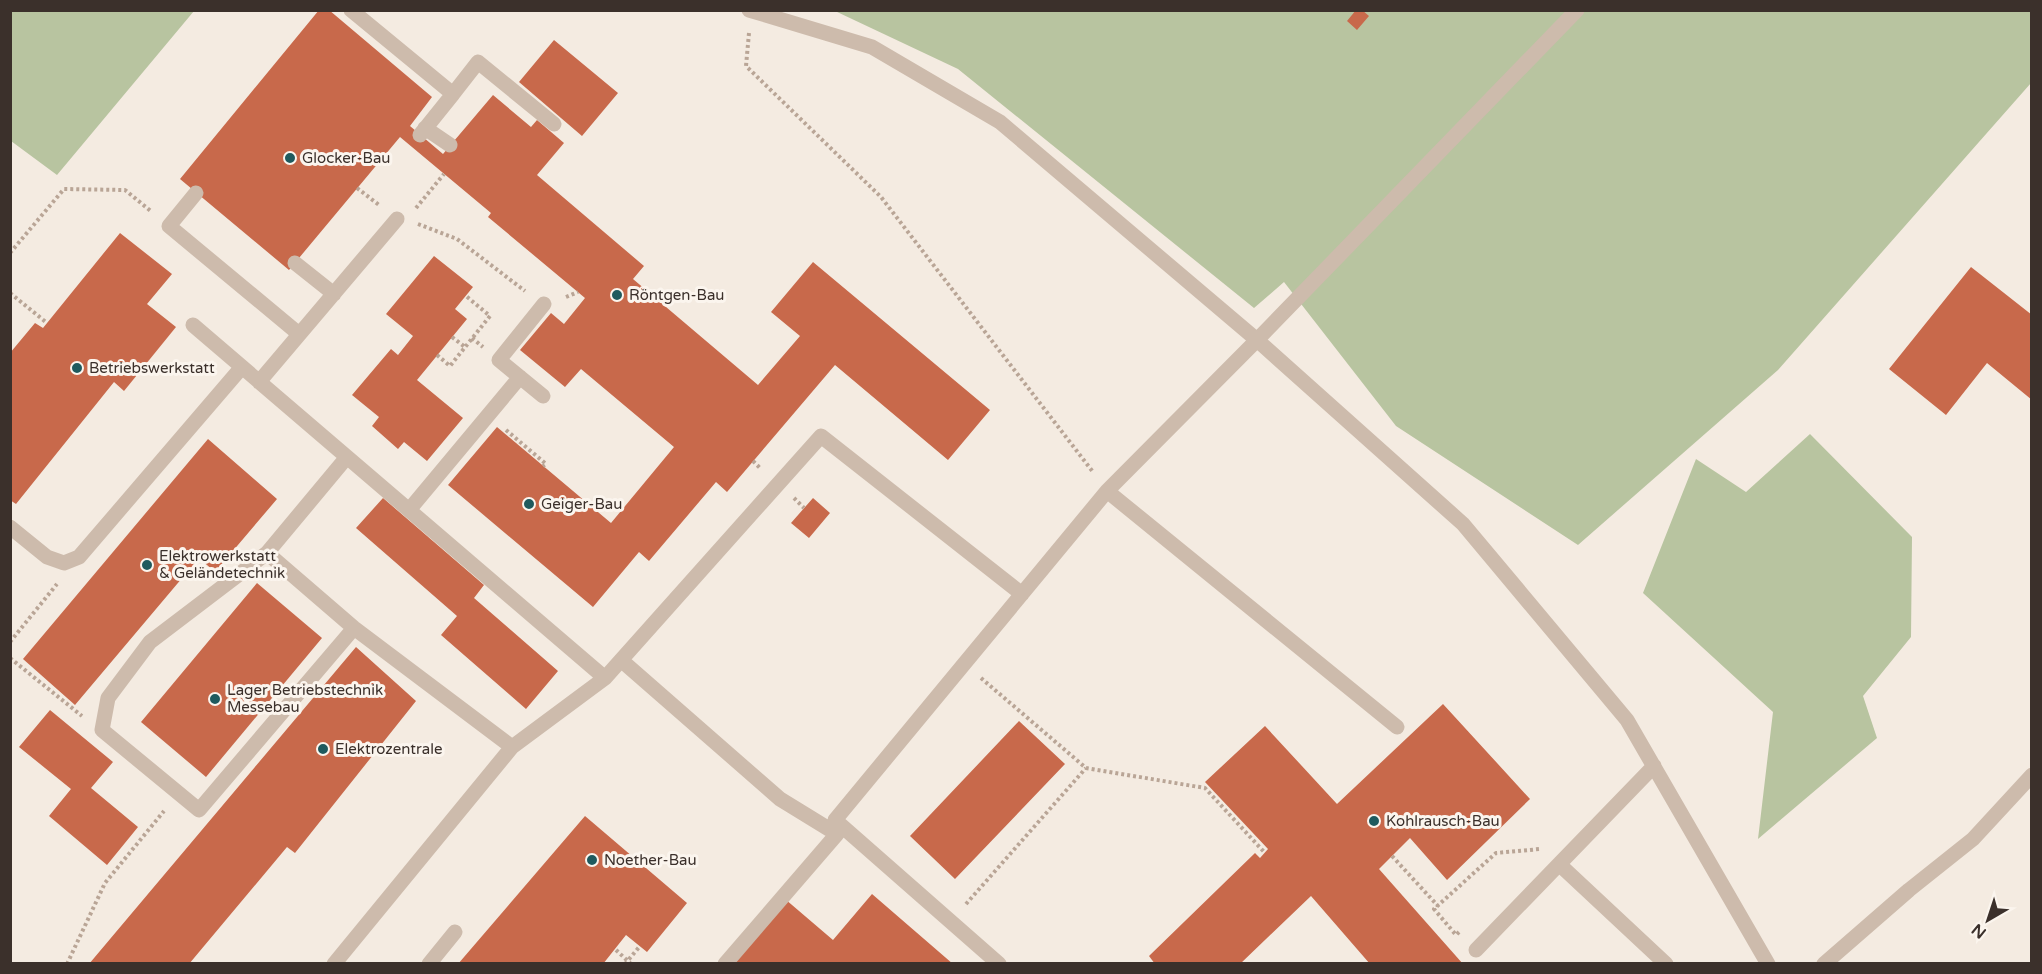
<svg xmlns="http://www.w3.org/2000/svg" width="2042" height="974" font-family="'Varela Round',sans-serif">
	<rect width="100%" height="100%" fill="#f4ebe1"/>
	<!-- green -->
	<path fill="#b8c4a0" d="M10,11L11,10L194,11L57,175L11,141Z
		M835,11H2031V83L1778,370L1578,545L1396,426L1284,282L1254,308L958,69Z
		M1810,434L1912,537L1911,637L1863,696L1877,738L1758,839L1773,712L1643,593L1696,459L1746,492Z"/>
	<!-- building -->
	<path fill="#c8694b" d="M319,10H329L432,97L410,126L443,154L493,95L531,127L537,120L564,143L537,175L644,266L633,279L758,385L800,336L771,312L813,262L990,410L948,460L835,365L727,492L716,482L649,561L639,552L593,607L448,485L497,427L611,523L674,447L581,369L565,387L520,350L551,313L564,324L585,298L488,217L491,213L400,137L289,270L180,179Z
		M1356,10H1362L1369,16L1357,30L1347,21Z
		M554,40L618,93L582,136L519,82Z
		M120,233L172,274L147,304L176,327L124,391L114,382L16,504L10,500V353L35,323L43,328Z
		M434,256L473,287L455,309L467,319L417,380L463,418L427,461L404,442L398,449L372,426L379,417L352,395L391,349L398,355L413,336L386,314Z
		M1971,267L2032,315V400L1987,363L1946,415L1889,369Z
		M208,439L277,499L215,572L199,558L75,705L23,659Z
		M383,498L484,585L474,598L558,671L526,709L441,635L457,616L356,528Z
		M813,498L830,513L809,538L791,523Z
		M257,583L322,638L206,777L141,722Z
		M356,647L416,701L295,853L287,847L189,964H89Z
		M1443,704L1530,799L1447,880L1410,838L1379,869L1463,964H1370L1311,896L1240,964H1155L1149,956L1255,853L1260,858L1268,849L1205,782L1265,726L1337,804Z
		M50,710L113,762L91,788L138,827L107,865L49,816L71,789L19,747Z
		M1019,721L1065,764L955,879L910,836Z
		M585,816L687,903L647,952L626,935L603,964H458Z
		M872,894L953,964H730L785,899L833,940Z"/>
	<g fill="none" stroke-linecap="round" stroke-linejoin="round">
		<!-- path -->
		<path stroke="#b9a596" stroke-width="4" stroke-dasharray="3 3" stroke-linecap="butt" d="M749,33L746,66L881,197L1093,472
			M357,188L379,205
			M416,208L444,174
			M418,224L457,239L525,291
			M10,253L64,189L125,190L152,212
			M10,293L47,323
			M566,297L578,292
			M452,337L465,347
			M472,338L483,347
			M437,355L450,366L490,316L466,296
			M506,430L546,464L543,466
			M753,461L761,469
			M794,498L804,508
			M10,642L57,584
			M10,658L82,716
			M981,678L1086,768L1205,788L1265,853
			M1392,856L1438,906
			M966,904L1086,768
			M1459,932L1456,935L1434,909L1496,853L1540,849
			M616,950L631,964
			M67,964L105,883L164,811
			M625,964L640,946"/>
		<!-- minor -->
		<path stroke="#cdbbac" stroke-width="15" d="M351,10L453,94L420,135
			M749,10L872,47L1000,122L1257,340L1463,524L1627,720L1768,964
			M453,94L478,62L554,124
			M425,128L450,145
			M196,193L169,226L299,334
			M295,263L334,294
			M193,325L605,678
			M259,382L397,219
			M543,396L499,360L544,304
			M347,457L267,553L354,628L512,747
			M1107,491L1397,727
			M409,510L520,377
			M10,527L47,557L64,563L79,557L242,367
			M267,553L150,642L108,698L102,730L199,810L354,628
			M621,660L780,799L837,834
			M835,820L999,964
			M1560,865L1666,964
			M1476,950L1654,766
			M334,964L512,747L605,678L821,436L1022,594
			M429,964L455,932
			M725,964L837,834L835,820L1107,491L1257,340L1577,10
			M1824,964L1909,890L1973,839L2032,775"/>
	</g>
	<!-- markers -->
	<g fill="#1f5a5e" stroke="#fbf5ee" stroke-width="2">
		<circle cx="290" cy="158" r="6"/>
		<circle cx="617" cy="295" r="6"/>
		<circle cx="77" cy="368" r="6"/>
		<circle cx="529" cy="504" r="6"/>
		<circle cx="147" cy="565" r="6"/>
		<circle cx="215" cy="699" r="6"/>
		<circle cx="323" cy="749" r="6"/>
		<circle cx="1374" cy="821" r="6"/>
		<circle cx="592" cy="860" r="6"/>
	</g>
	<g text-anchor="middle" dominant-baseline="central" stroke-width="6" stroke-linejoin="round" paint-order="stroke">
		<!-- poi labels -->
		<g font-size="15" fill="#3b302b" stroke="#fbf5ee" text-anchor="start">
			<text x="302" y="158">Glocker-Bau</text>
			<text x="629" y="295">Röntgen-Bau</text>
			<text x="89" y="368">Betriebswerkstatt</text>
			<text x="541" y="504">Geiger-Bau</text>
			<text x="159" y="556">Elektrowerkstatt<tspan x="159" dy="17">&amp; Geländetechnik</tspan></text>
			<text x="227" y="690">Lager Betriebstechnik<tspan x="227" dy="17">Messebau</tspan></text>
			<text x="335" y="749">Elektrozentrale</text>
			<text x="1386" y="821">Kohlrausch-Bau</text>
			<text x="604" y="860">Noether-Bau</text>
		</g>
	</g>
	<!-- border -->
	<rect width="2042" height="974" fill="none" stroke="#3b302b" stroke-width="24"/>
	<!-- north arrow -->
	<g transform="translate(1988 920) rotate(219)" stroke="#fbf5ee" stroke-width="4.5" paint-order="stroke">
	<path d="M0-4.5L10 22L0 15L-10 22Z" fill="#3b302b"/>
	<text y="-9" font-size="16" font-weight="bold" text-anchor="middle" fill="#3b302b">N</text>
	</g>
</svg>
